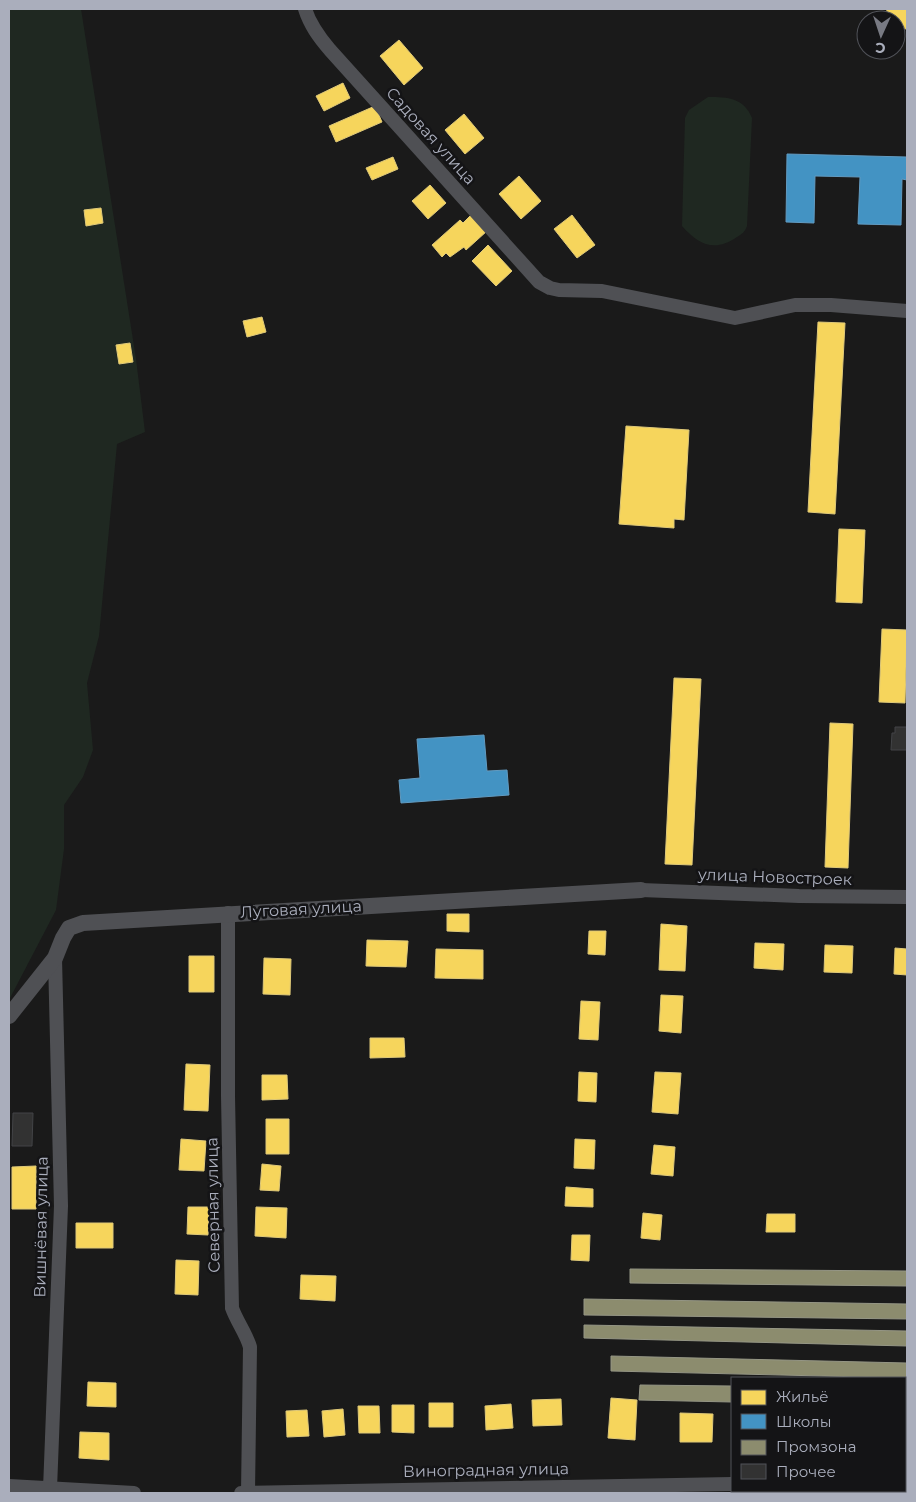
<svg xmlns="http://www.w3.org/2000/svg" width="916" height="1502" font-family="Montserrat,sans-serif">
	<rect width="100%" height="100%" fill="#1a1a1a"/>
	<!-- green -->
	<path fill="#1f2821" d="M9,9H81L136,359L145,432L117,444L99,636L87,683L93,750L83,777L64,805V849L56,910L9,1000Z
		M708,97C728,97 744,98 752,118L747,226C745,232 742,234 737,237C714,253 698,244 682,226L685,118L689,110Z"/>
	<!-- homes -->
	<path fill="#f6d55c" stroke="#dfc979" d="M887,9H907V29L896,28V20H886Z
		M399,40L423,68L404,85L380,56Z
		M343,83L350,98L324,111L316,96Z
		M375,106L382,122L336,142L329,126Z
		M464,114L484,138L465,154L445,130Z
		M393,157L398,169L372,180L366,168Z
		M519,176L541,201L521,219L499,194Z
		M430,185L446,203L428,219L412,201Z
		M101,208L103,223L86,226L84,210Z
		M472,214L487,231L466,250L464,247L450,257L446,253L442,257L432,245L460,220L463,223Z
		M572,215L595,245L577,258L554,229Z
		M488,245L512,271L496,286L472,261Z
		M262,317L266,332L247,337L243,321Z
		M818,322L845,323L835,514L808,512Z
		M130,343L133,362L119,364L116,345Z
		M626,426L689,430L684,520L674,519V528L619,524Z
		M839,529L865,530L862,603L836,602Z
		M882,629L907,630L905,703L879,702Z
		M674,678L701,679L692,865L665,864Z
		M830,723L853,724L848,868L825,867Z
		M447,914H469V932L447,931Z
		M661,924L687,926L685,971L659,970Z
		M589,931H606L605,955L588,954Z
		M367,940L408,941L406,967L366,966Z
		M755,943L784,944L783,970L754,968Z
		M825,945L853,946L852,973L824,972Z
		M895,948L907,949V975L894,974Z
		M436,949L483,950V979L435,978Z
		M189,956H214V992H189Z
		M264,958L291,959L290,995L263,994Z
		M661,995L683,996L681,1033L659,1031Z
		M581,1001L600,1002L598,1040L579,1039Z
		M370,1038H404L405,1057L370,1058Z
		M186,1064L210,1065L208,1111L184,1110Z
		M579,1072L597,1073L596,1102L578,1101Z
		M655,1072L681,1073L678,1114L652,1112Z
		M262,1075H287L288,1099L262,1100Z
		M266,1119H289V1154H266Z
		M181,1139L206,1141L204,1171L179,1170Z
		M575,1139L595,1140L594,1169L574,1168Z
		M654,1145L675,1147L673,1176L651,1174Z
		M262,1164L281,1166L279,1191L260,1190Z
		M36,1166V1209H12V1167Z
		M566,1187L593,1189V1207L565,1206Z
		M188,1207H209L208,1235L187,1234Z
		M256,1207L287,1208L286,1238L255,1236Z
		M643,1213L662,1215L660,1240L641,1238Z
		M767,1214H795V1232H766Z
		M76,1223H113V1248H76Z
		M572,1235H590L589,1261L571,1260Z
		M176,1260L199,1261L198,1295L175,1294Z
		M301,1275L336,1276L335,1301L300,1299Z
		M88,1382L116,1383V1407L87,1406Z
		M611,1398L637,1400L635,1440L608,1438Z
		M561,1399L562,1425L533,1426L532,1400Z
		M429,1403H453V1427H429Z
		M511,1404L513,1428L486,1430L485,1406Z
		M392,1405H414V1433L392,1432Z
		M358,1406H379L380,1433H359Z
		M343,1409L345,1435L324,1437L322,1411Z
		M307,1410L309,1436L287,1437L286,1411Z
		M680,1413L713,1414L712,1442H680Z
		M80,1432L109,1433V1460L79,1458Z"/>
	<!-- schools -->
	<path fill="#4393c3" stroke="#629bc1" d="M787,154L907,157V180L902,179L901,225L858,224L860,177L815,176L814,223L786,222Z
		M484,735L487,771L507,770L509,795L401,803L399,780L420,778L417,739Z"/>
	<!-- industry -->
	<path fill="#8c8c6e" stroke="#959685" d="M630,1269L907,1271V1286L630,1283Z
		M584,1299L907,1304V1319L584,1315Z
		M584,1325L907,1331V1346L584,1338Z
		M611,1356L907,1363V1378L611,1371Z
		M640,1385L732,1386V1402L639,1400Z
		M905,1393H907V1410H905Z"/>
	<!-- building -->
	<path fill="#323232" stroke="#424346" d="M895,727H907V750H891L892,733H895Z
		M13,1113H33L32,1146H12Z"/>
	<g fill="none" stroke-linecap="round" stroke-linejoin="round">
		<!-- minor -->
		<path stroke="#4f5054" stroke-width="14" d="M305,9C310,25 319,37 330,50L539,282L550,288L559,290L602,291L735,318L795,305H831L907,311
			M641,890L799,896L907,897
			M228,913V1096L232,1308C237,1322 246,1333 250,1347L248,1492
			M905,1481H907
			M9,1486L134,1493
			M45,1493L50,1489L61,1206L55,958
			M241,1493L732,1484"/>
		<!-- tertiary -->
		<path stroke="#4f5054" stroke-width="16" d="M9,1016L55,958L63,938L69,928L83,923L641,890"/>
	</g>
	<g text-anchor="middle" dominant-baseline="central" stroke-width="5" stroke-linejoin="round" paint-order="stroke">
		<!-- street labels -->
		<g font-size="16" fill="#aaaebc" stroke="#141416">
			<text transform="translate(431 136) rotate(48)">Садовая улица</text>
			<text transform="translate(775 877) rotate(2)">улица Новостроек</text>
			<text transform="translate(301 909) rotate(-3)">Луговая улица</text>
			<text transform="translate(213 1205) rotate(-91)">Северная улица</text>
			<text transform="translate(41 1227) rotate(-89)">Вишнёвая улица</text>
			<text transform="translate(486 1470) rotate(-1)">Виноградная улица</text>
		</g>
	</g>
	<!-- border -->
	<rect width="916" height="1502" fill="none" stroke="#aaaebc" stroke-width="20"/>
	<!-- legend -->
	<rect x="731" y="1377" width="175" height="115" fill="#141416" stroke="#505258"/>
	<rect x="741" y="1390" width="25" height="15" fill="#f6d55c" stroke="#505258"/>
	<text x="776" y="1402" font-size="15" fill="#aaaebc">Жильё</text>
	<rect x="741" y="1414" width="25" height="15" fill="#4393c3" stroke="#505258"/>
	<text x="776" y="1427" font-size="15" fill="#aaaebc">Школы</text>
	<rect x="741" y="1440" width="25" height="15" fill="#8c8c6e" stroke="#505258"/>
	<text x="776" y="1452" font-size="15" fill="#aaaebc">Промзона</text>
	<rect x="741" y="1464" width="25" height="15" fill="#323232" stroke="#505258"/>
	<text x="776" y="1477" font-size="15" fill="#aaaebc">Прочее</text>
	<!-- north arrow -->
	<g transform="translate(881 35) rotate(183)"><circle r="24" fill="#141416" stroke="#505258"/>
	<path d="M0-4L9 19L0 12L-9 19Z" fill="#787a83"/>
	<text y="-8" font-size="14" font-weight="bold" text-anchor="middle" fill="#aaaebc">С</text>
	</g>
</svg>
